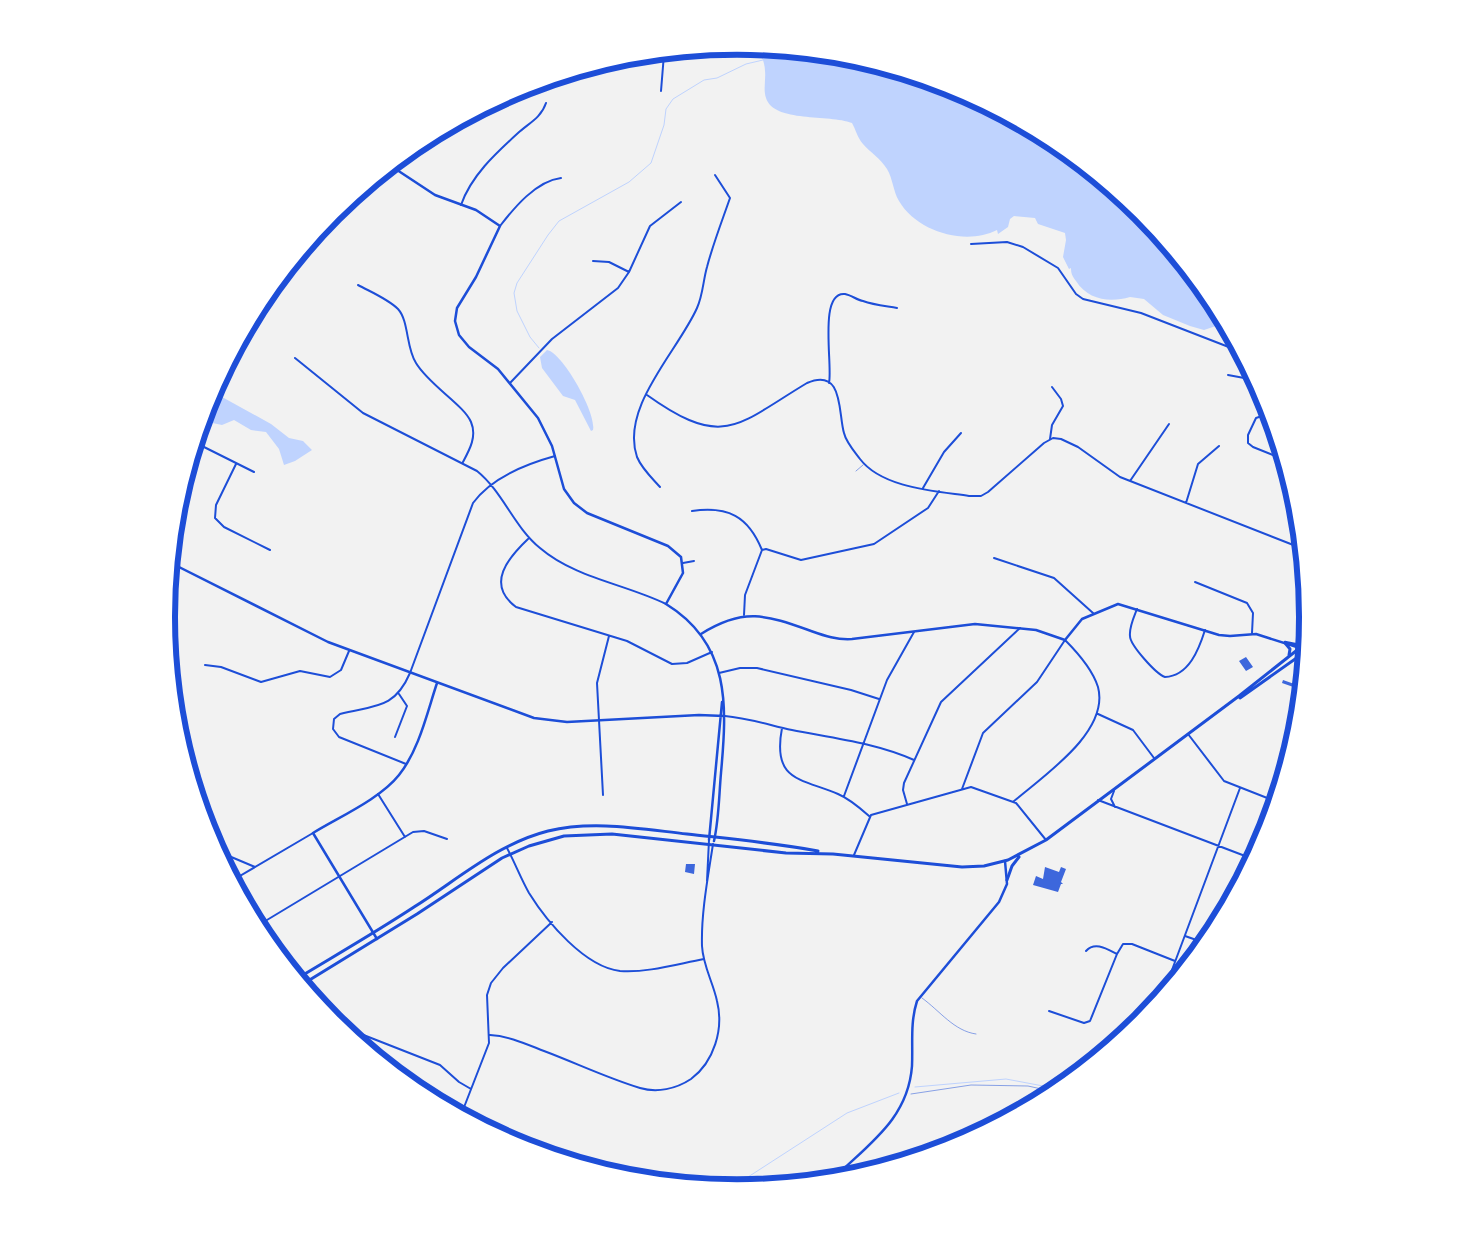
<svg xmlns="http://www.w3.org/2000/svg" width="1474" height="1235" font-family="Arial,sans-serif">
	<rect width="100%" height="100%" fill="#f2f2f2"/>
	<!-- water -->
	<path fill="#bfd3fe" d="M759,48L849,57L956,90L1055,143L1141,214L1212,300L1224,323L1218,328L1216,326L1204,330L1190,326L1163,315L1144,299L1130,297C1110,303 1088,300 1076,281C1072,276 1071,273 1071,268L1069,269L1063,257L1066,240L1065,233L1038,224L1035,218L1014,216L1010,219L1008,227L998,234L997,230C966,246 917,232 899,201C893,191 893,179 887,169C881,159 870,152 863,144C857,137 856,130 852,123C829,114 774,123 766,98C763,89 766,80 765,71C765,63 761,56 759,48Z
		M547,350C563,353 597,414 593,430L591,431L575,400L563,396L542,368L540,357Z
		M213,392L271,424L289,438L303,441L312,450L295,461L284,465L279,449L266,432L251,430L234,420L222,425L203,421Z"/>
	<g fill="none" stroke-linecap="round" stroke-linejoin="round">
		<!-- stream -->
		<path stroke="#bfd3fe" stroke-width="1" d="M539,348L530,337L517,311L514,293L517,283L548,235L559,221L629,182L651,163L664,125L666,109L673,99L704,80L717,78L746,64L763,60
			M915,1087L1006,1079L1059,1089
			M731,1188L847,1113L899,1093"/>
	</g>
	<!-- building -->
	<path fill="#3d67dc" d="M1246,657L1253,667L1246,671L1239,661Z
		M1283,680L1300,686L1299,689L1282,683Z
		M686,864H695L694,874L685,872Z
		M1045,867L1059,872L1061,867L1066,869L1061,882L1063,884H1061L1058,892L1033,885L1036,876L1043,879Z"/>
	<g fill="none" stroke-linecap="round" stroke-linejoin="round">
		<!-- path -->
		<path stroke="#1d4ed8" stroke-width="0.5" d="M911,1094L971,1085L1028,1086L1055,1092"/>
		<!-- service -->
		<path stroke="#1d4ed8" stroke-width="0.5" d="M856,471L863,465
			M922,998C940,1011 954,1031 976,1034"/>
		<!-- minor -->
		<path stroke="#1d4ed8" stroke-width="2" d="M662,54L699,52
			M661,91L664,54
			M461,205C471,176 495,154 518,133C529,123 541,118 546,103
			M500,226C514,208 536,181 561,178
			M971,244L1007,242L1023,247L1058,268L1076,294L1083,299L1141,313L1239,351
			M593,261L609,262L629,272
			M358,285C371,292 388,299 398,309C409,321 406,348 416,363C429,385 464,405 471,422C477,436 470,449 463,462
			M295,358L363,413L477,471C503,492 514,527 540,548C575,578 625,584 666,604
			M1228,375L1255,380
			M510,383L552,339L618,288L629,272L650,226L681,202
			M829,383C833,366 818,291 845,294C851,295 857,300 863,301C874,305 886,306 897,308
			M647,395C724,450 737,425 807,383C844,367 838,413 844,433C846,442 854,451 860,459C882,488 935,491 969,496H981L988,492L1044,443L1053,438L1061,439L1078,447L1120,477L1301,548
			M1271,420L1262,416L1256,418L1248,435V443L1253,447L1283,459
			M1050,439L1052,425L1063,406L1061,399L1052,387
			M196,443L254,472
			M236,464L216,505L215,518L224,527L270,550
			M1130,481L1169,424
			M660,487C652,478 642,469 637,457C620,407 678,351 697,308C703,295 703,281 707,267C713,244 722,221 730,198L715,175
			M923,488L944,452L961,433
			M1186,503L1198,464L1219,446
			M692,511C728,506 748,516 762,550
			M528,539C509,557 485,584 516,607L627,641L672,664L687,663L712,652
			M762,550L766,549L801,560L874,544L928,508L939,491
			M994,558L1054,578L1093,613
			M683,563L694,561
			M1195,582L1247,603L1253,613L1252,633
			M1137,609C1134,617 1129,627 1130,636C1130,645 1156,674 1165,677C1189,676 1199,649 1205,630
			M744,615L745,595L762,550
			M205,665L221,667L261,682L300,671L330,677L341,670L349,651
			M719,673L740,668H757L851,690L879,699
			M1098,714L1133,730L1154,758
			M725,716C748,718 769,725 792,730C833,738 876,743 914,760
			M782,728C772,781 800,778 838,794C850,799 860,808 869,816
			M1188,734L1224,781L1275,801
			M395,737L407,706L399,694
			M406,764L339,737L333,729L334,719L340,714C374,705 394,710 410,673L473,503C491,478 526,464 555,456
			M962,789L983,733L1037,682L1065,640C1077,652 1093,671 1098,687C1110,732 1043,776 1013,802
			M1114,791L1111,799L1115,807
			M378,794L405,837
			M603,795L597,683L609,636
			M844,796L887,680L914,632
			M1098,800L1253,859
			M907,804L903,790L904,783L941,702L1020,628
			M507,848C515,863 521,879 529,893C547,922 585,967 620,971C647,973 677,964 704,959
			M217,851L255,867
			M854,855L871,815L971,787L1016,803L1046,840
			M233,880L313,833
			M707,881L709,840
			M257,926L413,832L424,831L447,839
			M1185,936L1205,943
			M1086,951C1095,941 1107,949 1117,954
			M1163,994L1240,788
			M1049,1011L1084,1023L1090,1021L1117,954L1123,944H1132L1175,961
			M338,1025L440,1065L459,1082L471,1089
			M490,1035C509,1036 526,1044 544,1051C576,1063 607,1078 640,1088C657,1093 676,1089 691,1079C714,1062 724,1029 717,1001C713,982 703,966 702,946C701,913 708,877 713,844
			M461,1115L489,1043L487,995L491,983L503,968L552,922"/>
		<!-- tertiary -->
		<path stroke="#1d4ed8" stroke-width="2.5" d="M391,166L435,195L476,210L500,226L476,277L457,308L455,321L459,335L469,347L498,369L538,418L552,446L564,489L574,503L587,513L668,546L681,557L683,573L666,604C731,644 727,706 721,773C719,795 719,819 714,841
			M171,563L328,642L534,718L567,722L699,715L724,716
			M701,634C744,607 766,615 811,631C825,636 837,640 852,639L975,624L1036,630L1065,640L1082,619L1118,604L1219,635L1230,636L1256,634L1300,648
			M1285,642L1305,646
			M709,840L722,702
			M377,939L313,833C339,817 380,799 399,775C419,750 427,713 437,683
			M833,1179C867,1145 908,1120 912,1066C913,1043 910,1023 917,1001L999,902L1007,884L1005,861"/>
		<!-- secondary -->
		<path stroke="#1d4ed8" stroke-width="2.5" d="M1304,649H1305"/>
		<!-- primary -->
		<path stroke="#1d4ed8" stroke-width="3" d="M1285,643L1290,649L1289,655
			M1240,698L1305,652
			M1007,880L1012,866L1019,857
			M298,978C336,955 376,932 414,907C457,880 497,844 548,831C593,820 641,829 687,834C731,839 775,843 818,851
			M303,984L417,914L502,858L529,846L564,836L612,834L786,853L833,854L962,867L984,866L1008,860L1046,840L1239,696L1306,643"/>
	</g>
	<!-- crop -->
	<path d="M0 0H1474V1235H0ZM175 617a562 562 0 1 1 1124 0a562 562 0 1 1-1124 0Z" fill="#fff" fill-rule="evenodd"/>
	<path fill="none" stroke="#1d4ed8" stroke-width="6" d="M175 617a562 562 0 1 1 1124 0a562 562 0 1 1-1124 0Z"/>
</svg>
